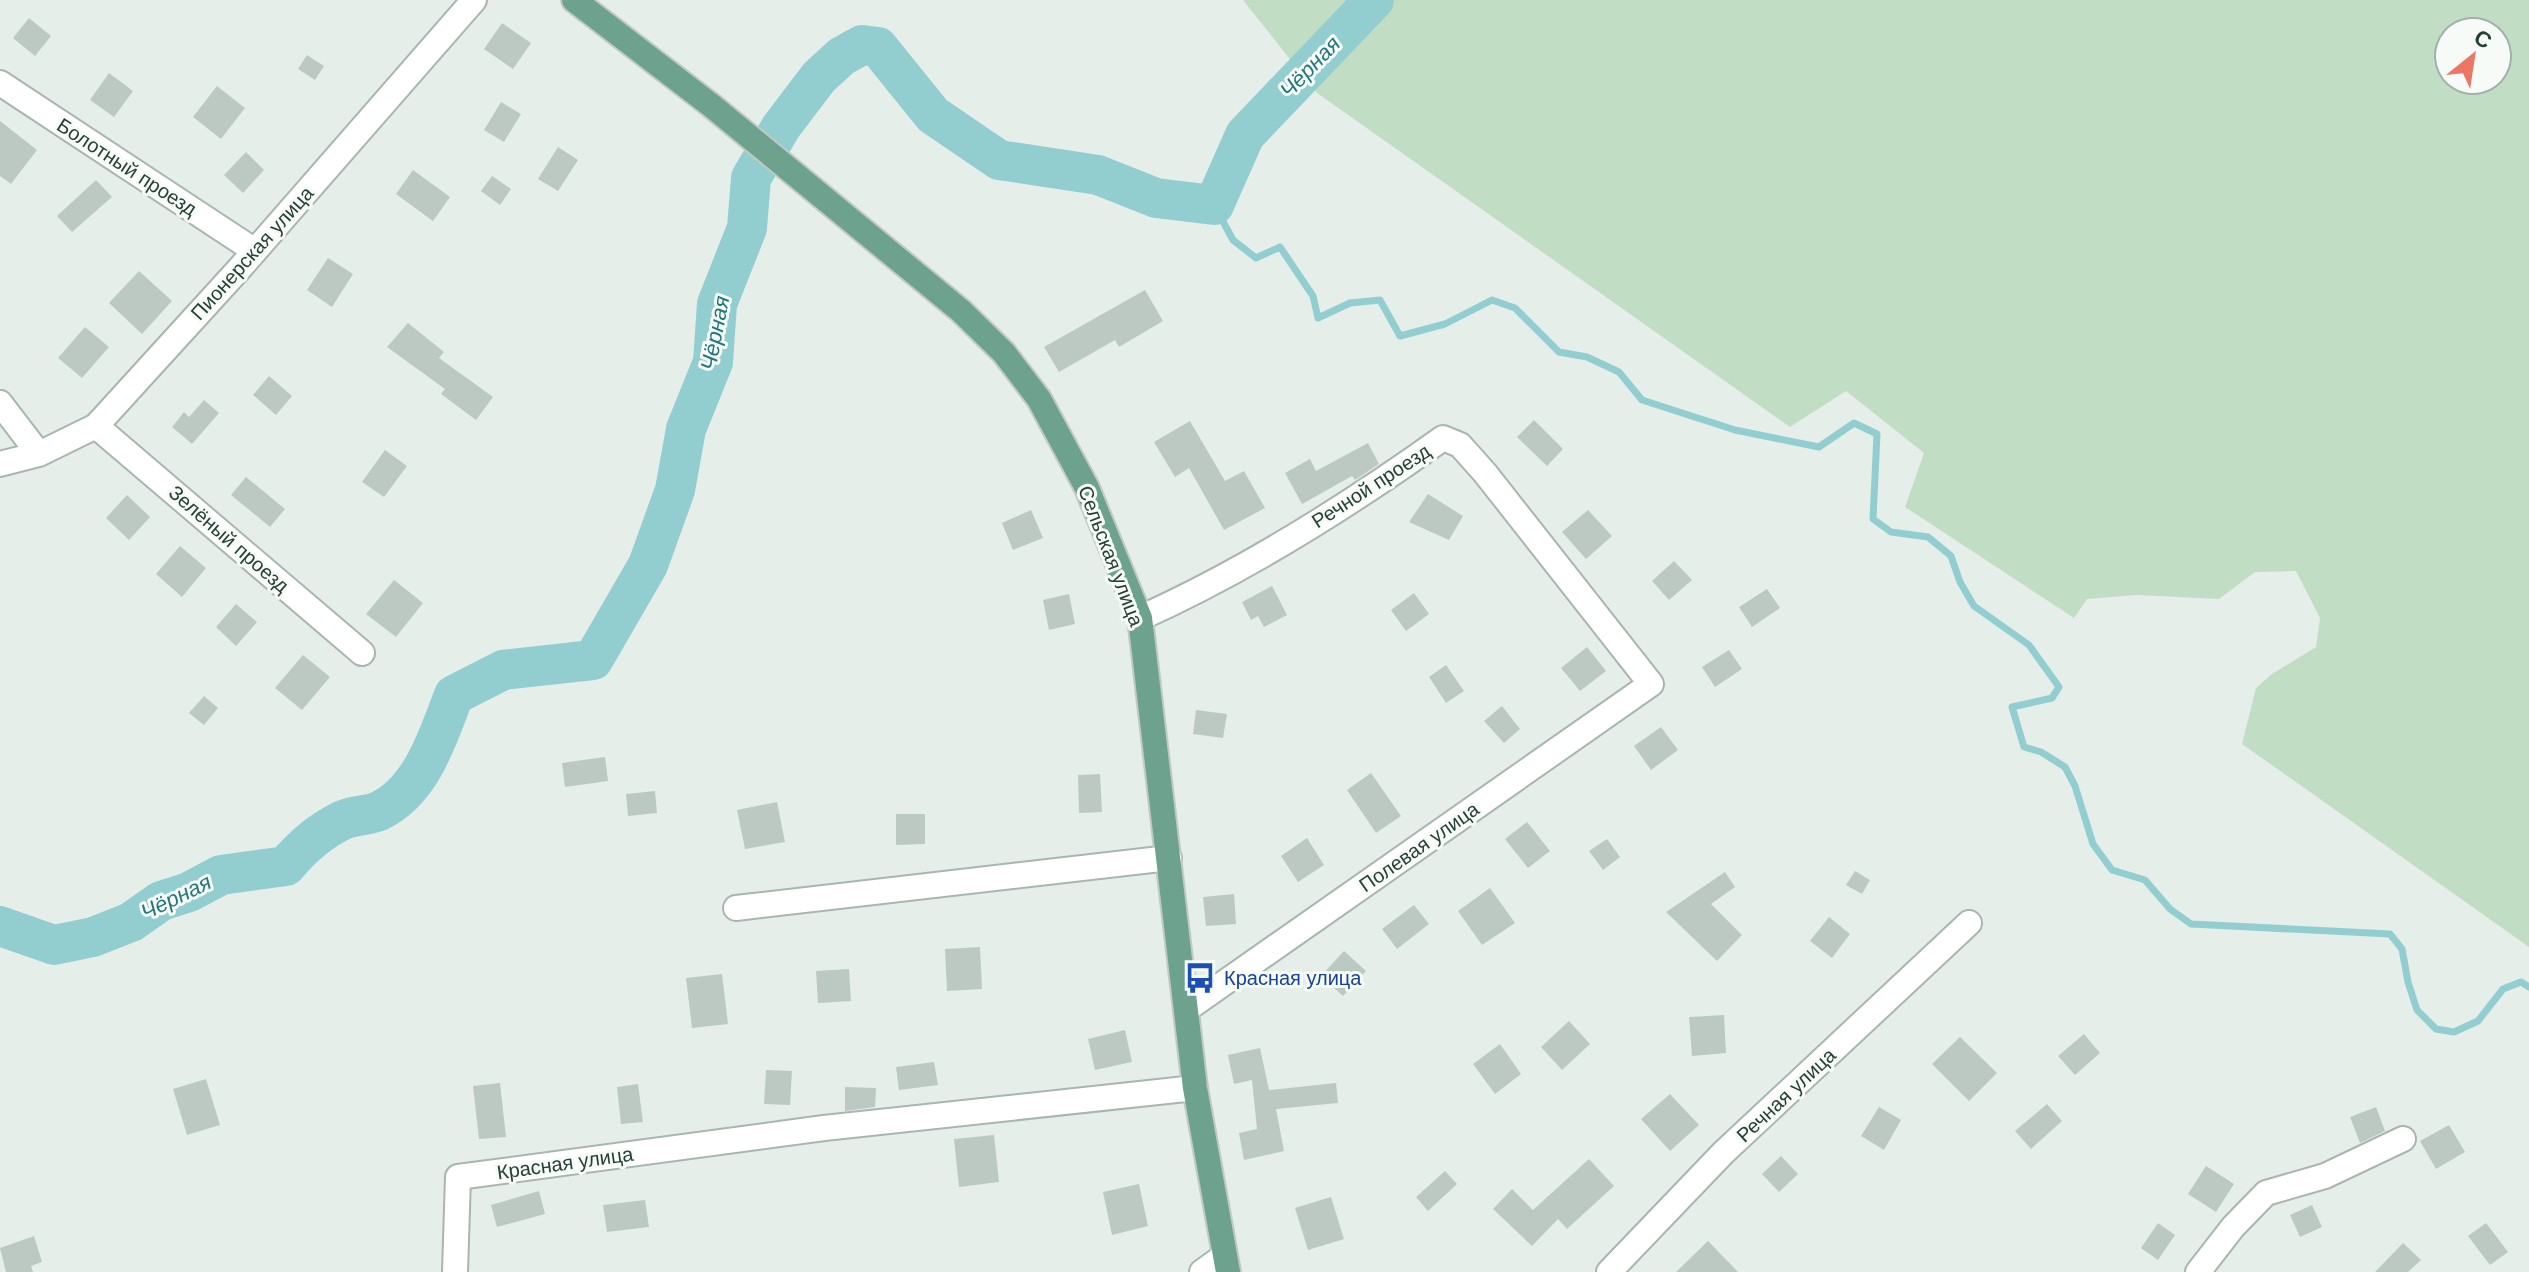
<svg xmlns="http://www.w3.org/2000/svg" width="2529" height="1272" font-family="Helvetica,sans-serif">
	<rect width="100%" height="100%" fill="#e6eeea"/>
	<!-- green -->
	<path fill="#c1dec5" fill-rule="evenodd" d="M1243,0H2529V947L2242,744L2256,688L2272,674L2316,647L2320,618L2296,571L2255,572L2219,599L2137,595L2087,599L2074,618L1905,507L1924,453L1846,391L1790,427L1317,93ZM2449,32H2497V80H2449Z"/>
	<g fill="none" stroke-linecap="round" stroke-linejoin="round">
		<!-- stream -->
		<path stroke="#92ced0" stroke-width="7" d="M1214,205L1233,240L1256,258L1280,247L1313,296L1318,318L1350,303L1380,300L1400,336L1445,324L1492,300L1515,308L1559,352L1587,357L1619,372L1642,400L1735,430L1819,447L1854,423L1877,434L1873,519L1891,532L1928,537L1951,556L1960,582L1974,606L2029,645L2059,687L2052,698L2012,707L2024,747L2041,752L2065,767L2075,786L2093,844L2112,870L2145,880L2170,909L2191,924L2390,934L2402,949L2408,982L2417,1010L2436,1029L2454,1032L2478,1021L2503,989L2521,982L2529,987"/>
		<!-- river -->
		<path stroke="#92ced0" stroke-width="40" d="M0,926L54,945L93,937L131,922L161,901L189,892L221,875L286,866C301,848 322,830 343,820C354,815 368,816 379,811C422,791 438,736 454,695L503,670L593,660L648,565L675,490L686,429L713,362L717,304L747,228L751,178L781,127L819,77L842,56L862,45L878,47L933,115L999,160L1098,175L1156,198L1214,205L1245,135L1374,0"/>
	</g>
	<!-- building -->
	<path fill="#bcc9c2" d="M29,18L51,36L35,56L13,38Z
		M502,23L531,43L513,69L484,49Z
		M307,55L324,66L315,80L298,69Z
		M109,73L133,91L114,117L90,100Z
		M217,86L245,108L221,139L193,117Z
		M501,102L521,114L504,142L484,130Z
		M0,121L37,150L11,184L0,176Z
		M558,147L578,160L558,191L538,179Z
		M246,152L264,170L243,193L224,175Z
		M413,170L450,197L433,221L396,194Z
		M492,176L511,189L500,205L481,191Z
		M96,180L112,197L72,232L57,216Z
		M328,258L353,274L332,307L307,290Z
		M139,271L172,301L142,334L109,303Z
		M1145,290L1163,321L1119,347L1115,340L1059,372L1044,347Z
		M408,323L444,352L439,358L493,397L476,420L441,394L445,389L387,347Z
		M85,327L109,347L82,378L58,358Z
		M269,376L292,396L276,415L253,395Z
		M204,400L219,413L192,444L172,427L184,412L189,417Z
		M1534,420L1563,449L1547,466L1517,437Z
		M1190,421L1225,481L1244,471L1265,508L1224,530L1189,468L1175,477L1154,442Z
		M1368,443L1379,464L1355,480L1352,476L1302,504L1285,473L1310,459L1316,471Z
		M385,450L407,466L384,497L362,482Z
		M246,477L285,509L270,527L231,495Z
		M1428,494L1463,516L1449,540L1409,522Z
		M127,495L150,517L129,540L106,518Z
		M1031,510L1043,538L1013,550L1002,523Z
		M1588,510L1612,536L1586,559L1562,532Z
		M180,546L206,568L182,597L156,574Z
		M1674,561L1692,580L1669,600L1652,581Z
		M394,580L423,603L396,637L366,614Z
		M1272,586L1287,615L1264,627L1258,616L1251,620L1242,602Z
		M1767,589L1780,608L1752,627L1739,607Z
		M1414,593L1429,614L1406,631L1391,610Z
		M1069,594L1075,624L1049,630L1043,600Z
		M236,604L257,622L236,646L216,627Z
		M1587,647L1606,671L1580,691L1561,668Z
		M1729,650L1742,669L1715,687L1702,667Z
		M303,655L330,677L302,710L275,688Z
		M1446,665L1464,691L1446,703L1429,677Z
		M204,696L218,708L204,725L189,713Z
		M1502,706L1520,729L1504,743L1484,721Z
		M1196,710L1227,714L1223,738L1193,734Z
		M1661,727L1678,750L1651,770L1634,746Z
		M605,757L608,781L565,787L562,763Z
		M1371,773L1401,816L1376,833L1347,790Z
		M1100,774L1102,812L1079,813L1078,775Z
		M655,791L657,813L628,816L626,794Z
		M777,802L785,842L745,849L737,810Z
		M896,814H925V844L896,845Z
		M1527,822L1550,851L1528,868L1505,839Z
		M1307,838L1324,865L1298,882L1281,856Z
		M1607,839L1620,857L1603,870L1589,851Z
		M1855,871L1870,880L1862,894L1846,885Z
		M1725,872L1735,887L1711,904L1742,935L1717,961L1666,912Z
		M1490,888L1515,923L1482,945L1458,911Z
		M1234,894L1236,924L1206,926L1203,897Z
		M1414,905L1429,924L1397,949L1382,929Z
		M1829,917L1850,934L1832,958L1810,941Z
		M980,947L982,989L947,991L945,949Z
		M1344,951L1366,971L1343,996L1321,976Z
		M849,969L851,1001L818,1003L816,971Z
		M722,974L728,1024L692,1028L686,978Z
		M1724,1015L1726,1053L1692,1056L1689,1017Z
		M1569,1021L1590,1044L1562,1070L1541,1047Z
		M1125,1030L1132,1062L1095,1070L1088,1039Z
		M2084,1034L2100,1053L2075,1075L2058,1056Z
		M1960,1037L1997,1073L1969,1101L1932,1064Z
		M1500,1044L1521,1074L1495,1094L1473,1064Z
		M1260,1048L1269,1090L1336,1083L1338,1103L1276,1109L1284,1151L1244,1160L1239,1133L1257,1129L1252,1080L1234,1084L1228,1055Z
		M934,1062L938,1085L899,1090L896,1067Z
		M766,1070L792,1071L790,1105L764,1104Z
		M206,1079L220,1125L187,1135L173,1089Z
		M500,1083L506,1137L479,1139L473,1086Z
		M638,1084L643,1122L621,1124L617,1087Z
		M845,1087L876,1088L875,1107L845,1111Z
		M1670,1094L1699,1125L1670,1151L1641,1119Z
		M2047,1104L2062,1121L2031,1149L2015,1131Z
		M1879,1107L1901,1120L1884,1150L1861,1136Z
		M2376,1107L2385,1131L2360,1143L2350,1117Z
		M2449,1125L2465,1152L2436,1169L2420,1141Z
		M994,1135L999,1182L959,1187L954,1139Z
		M1781,1156L1798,1174L1779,1192L1762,1174Z
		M1589,1159L1614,1186L1567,1229L1558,1219L1532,1246L1493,1209L1512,1189L1533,1210Z
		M2206,1166L2234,1184L2216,1212L2188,1194Z
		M1445,1171L1457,1184L1428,1211L1416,1197Z
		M1139,1184L1148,1226L1112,1235L1103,1192Z
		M539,1191L545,1214L497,1227L491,1205Z
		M1331,1197L1344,1239L1308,1250L1295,1208Z
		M645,1200L649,1227L607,1232L603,1205Z
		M2312,1205L2322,1227L2300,1237L2290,1215Z
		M2158,1223L2175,1235L2158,1260L2141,1248Z
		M2486,1223L2508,1252L2490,1265L2468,1236Z
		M34,1236L42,1262L31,1266L33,1272H6L0,1248Z
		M1708,1241L1738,1272H1676Z
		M2403,1243L2421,1260L2408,1272H2375Z"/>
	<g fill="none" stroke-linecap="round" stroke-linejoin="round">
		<defs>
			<path id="minor" d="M0,83L255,251
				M0,403L39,454
				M96,426L362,653
				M0,464L39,454L96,426L240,268L474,0
				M1140,618C1247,570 1348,506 1443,438L1460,445L1485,473L1651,684L1187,1009
				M736,908L1169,858
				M455,1272L458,1177L824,1128L1195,1088
				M1202,1272L1224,1256
				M1609,1272L1723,1153L1969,923
				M2198,1272L2233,1227L2266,1193L2325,1176L2403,1139"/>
			<path id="major" d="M574,0L712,106L961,311L1004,353L1039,399L1087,488L1140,618L1195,1088L1228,1272"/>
		</defs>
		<!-- minor casing -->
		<use href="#minor" stroke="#a8b6b0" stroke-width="28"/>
		<!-- major casing -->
		<use href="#major" stroke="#c2cac7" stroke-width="28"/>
		<!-- minor -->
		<use href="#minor" stroke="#fff" stroke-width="24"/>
		<!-- major -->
		<use href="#major" stroke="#6da28e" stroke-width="24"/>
	</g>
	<!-- icons -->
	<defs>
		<symbol id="bus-bare" viewBox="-9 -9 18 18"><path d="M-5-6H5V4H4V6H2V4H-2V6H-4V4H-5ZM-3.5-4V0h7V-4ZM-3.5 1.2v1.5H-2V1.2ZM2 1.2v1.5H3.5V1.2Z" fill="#1a4fb4" stroke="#f7fbf8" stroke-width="2.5" paint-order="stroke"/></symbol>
	</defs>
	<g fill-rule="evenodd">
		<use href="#bus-bare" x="1178" y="956" width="44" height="44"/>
	</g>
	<g text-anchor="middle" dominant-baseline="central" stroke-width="6" stroke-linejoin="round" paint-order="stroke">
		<!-- street labels -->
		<g font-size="20" fill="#254036" stroke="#f7fbf8">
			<text transform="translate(127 167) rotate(33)">Болотный проезд</text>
			<text transform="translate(252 253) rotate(-48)">Пионерская улица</text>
			<text transform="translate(1371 486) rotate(-33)">Речной проезд</text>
			<text transform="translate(229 539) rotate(41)">Зелёный проезд</text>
			<text transform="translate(1111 556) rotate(69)">Сельская улица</text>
			<text transform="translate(1419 847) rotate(-35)">Полевая улица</text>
			<text transform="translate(1786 1095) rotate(-43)">Речная улица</text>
			<text transform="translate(565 1163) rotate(-8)">Красная улица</text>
		</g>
		<!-- transit labels -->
		<g font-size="20" fill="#164399" stroke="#f7fbf8" text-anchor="start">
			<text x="1224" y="978">Красная улица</text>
		</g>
		<!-- water labels -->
		<g font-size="22" font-style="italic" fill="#21777a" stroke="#f7fbf8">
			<text transform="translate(1310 67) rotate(-46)">Чёрная</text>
			<text transform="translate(715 333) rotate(-79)">Чёрная</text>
			<text transform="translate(176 897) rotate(-26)">Чёрная</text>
		</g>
	</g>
	<!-- north arrow -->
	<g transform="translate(2473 56) rotate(30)"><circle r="38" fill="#f7fbf8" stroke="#a3b0aa" stroke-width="2"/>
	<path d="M0-6L14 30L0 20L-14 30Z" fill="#ec7767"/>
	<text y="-12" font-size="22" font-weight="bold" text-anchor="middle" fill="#254036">С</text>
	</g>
</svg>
